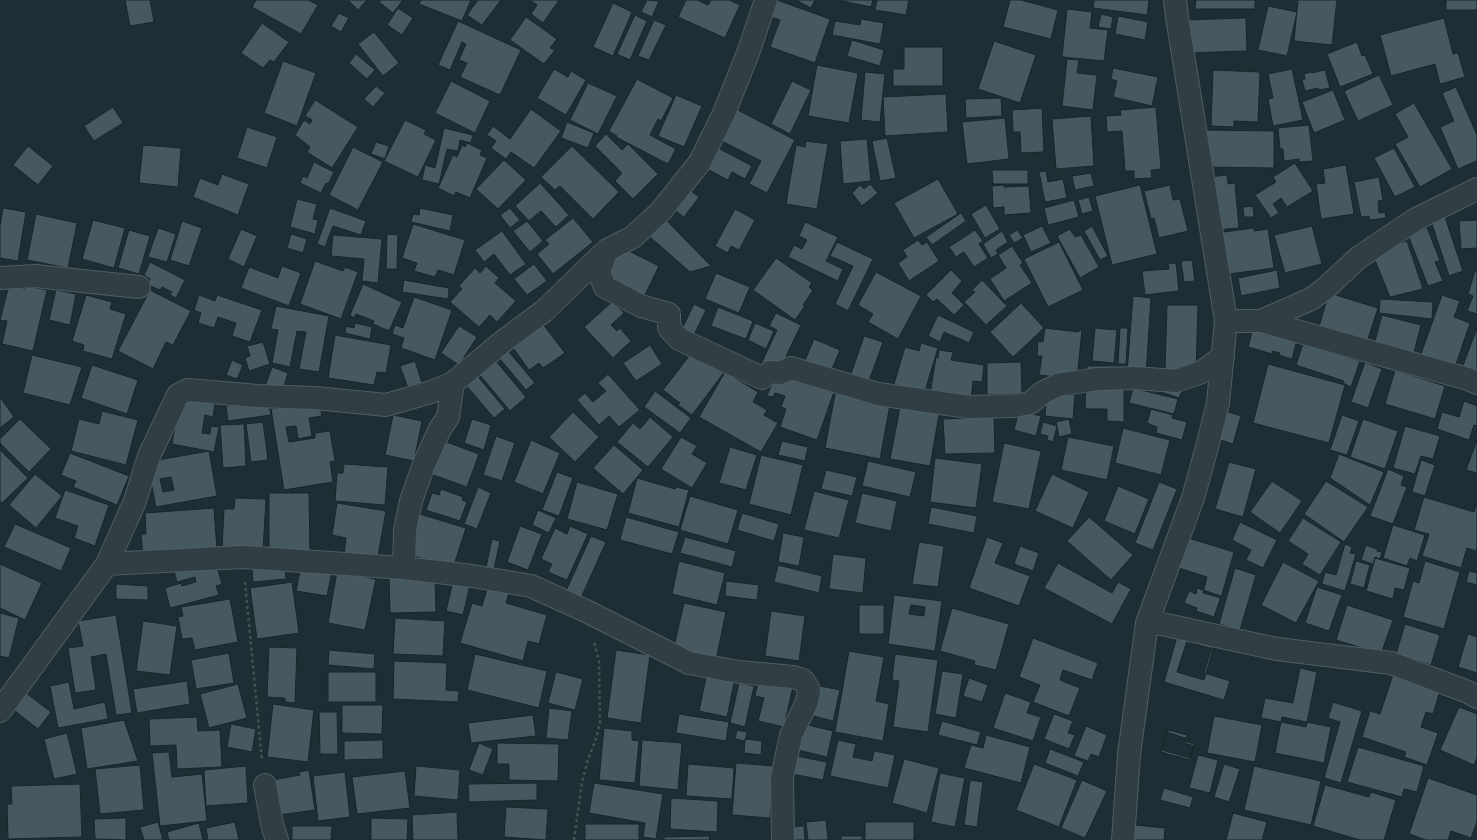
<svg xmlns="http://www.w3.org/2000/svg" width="1477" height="840" font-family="'Source Sans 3',sans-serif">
	<rect width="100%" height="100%" fill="#1e2e35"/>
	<!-- building -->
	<path fill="#465961" stroke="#19262c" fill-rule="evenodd" d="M125,0H150L154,22L130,26Z
		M256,0H308L318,5L301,34L252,7Z
		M348,0H367L358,10Z
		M381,0H403L393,13L379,2Z
		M421,0H471L462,21L419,4Z
		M478,0H501L482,25L467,15Z
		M530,0H559L543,23L531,14L537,5Z
		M647,0L659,1L652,17L641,12Z
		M686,0H697L708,5L711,0H729L740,5L725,38L678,17Z
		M770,0H777L830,19L815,63L770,47L780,20L771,17Z
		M796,0H815L811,8Z
		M837,0H873L871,7Z
		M877,0H909L906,15L875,10Z
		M1010,0H1021L1058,10L1051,39L1003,27Z
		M1094,0H1149L1147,15L1093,8Z
		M1196,0H1255V9H1195Z
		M1298,0H1337L1332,45L1294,41Z
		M1446,0H1477V10H1446Z
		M613,3L632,12L613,56L593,47Z
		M1268,6L1297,12L1287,56L1258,50Z
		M398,8L413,18L402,35L387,25Z
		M1067,9L1092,12L1090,28L1108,30L1104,61L1062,57Z
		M339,13L349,18L341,32L331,26Z
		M1101,14L1113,17L1111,29L1098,27Z
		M635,15L647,21L630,60L617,54Z
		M1118,16L1148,22L1145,40L1115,34Z
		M526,17L557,39L550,48L555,50L544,64L510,40Z
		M1246,18L1247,51L1187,53L1185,20Z
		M1444,18L1453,54L1458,53L1465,77L1440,84L1435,64L1391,76L1380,35Z
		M861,19L884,23L880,44L832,35L835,21L860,25Z
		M654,20L666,25L649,60L638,56Z
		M458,21L521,50L500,95L460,77L467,63L459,60L466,44L462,42L450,70L438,65Z
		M262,23L289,42L274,62L270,60L263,68L241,53Z
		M374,32L399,63L383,76L358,44Z
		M852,40L884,50L880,66L847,56Z
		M994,41L1036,55L1020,103L978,89Z
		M1357,42L1362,56L1365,55L1373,74L1340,87L1327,54Z
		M904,47H943V86H893V69H904Z
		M356,54L375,70L367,79L349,63Z
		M1067,59L1079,60L1077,73L1097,75L1093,110L1062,106Z
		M283,61L316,73L297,126L264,113Z
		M817,65L858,73L849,123L808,116Z
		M1113,68L1158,77L1152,106L1113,97L1117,81L1111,79Z
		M554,69L568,77L571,71L586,80L566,115L537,98Z
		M1292,69L1303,120L1273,126L1268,99L1273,98L1268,74Z
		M1213,70L1260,72L1258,122L1234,121V127L1211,126Z
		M1325,70L1330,88L1319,90L1318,88L1305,91L1302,80L1305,79L1304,74L1311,72L1312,73Z
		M865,72L885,74L880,122L861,120Z
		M1379,75L1393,105L1358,121L1344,91Z
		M637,79L673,98L661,121L658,119L650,135L676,149L668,164L616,137L617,136L609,131Z
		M451,81L490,101L475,133L435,113Z
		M792,81L811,90L790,134L771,124Z
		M588,83L617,96L598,134L570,120Z
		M376,86L385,93L373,107L364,99Z
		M1456,87L1477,135V161L1458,169L1440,127L1454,121L1442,93Z
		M1333,90L1345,120L1314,133L1302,102Z
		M946,94L948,132L885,136L883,97Z
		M676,95L702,106L684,147L658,136Z
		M1001,98L1002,116L966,118L965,99Z
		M315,100L358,127L332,168L307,152L310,147L295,135L304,120L310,124L312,120L305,116Z
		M1414,103L1452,169L1420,187L1395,144L1408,137L1395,114Z
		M113,107L123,123L94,141L84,126Z
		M732,107L795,140L767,193L749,184L761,161L716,138Z
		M1156,107L1161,169L1151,170L1152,178L1134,179V171H1125L1122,131L1107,132L1106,116L1121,115L1120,110Z
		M1042,108L1044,152L1021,153L1020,132H1013L1012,110Z
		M531,109L561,131L534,168L511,152L506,159L491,148L496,141L487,135L493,126L510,139Z
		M1091,116L1094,166L1056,169L1052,119Z
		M1005,118L1009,159L967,164L962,122Z
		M405,120L426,130L424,134L436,140L418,177L384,161Z
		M567,122L594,133L588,148L561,138Z
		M1309,125L1313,161L1299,162V159L1284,161L1283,149H1280L1278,128Z
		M247,127L277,137L267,168L237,158Z
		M444,128L473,135L471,143L460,140L458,151L447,149L439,184L422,180L425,165L435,168Z
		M1204,130L1274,131V168L1204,167Z
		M606,134L622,150L628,144L658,174L633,199L615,181L622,173L595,146Z
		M887,138L896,178L880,181L872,141Z
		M867,139L871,181L843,184L840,141Z
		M806,141L828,144L817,209L786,204L796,145L805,147Z
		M376,142L389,146L385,159L371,154Z
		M467,143L482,150L480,155L487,158L470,198L456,192L454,196L438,188L453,155L457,157L462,145L465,147Z
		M143,145L181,148L178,187L139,183Z
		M28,146L53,166L38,185L13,165Z
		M572,146L619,192L593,219L560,186L555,190L541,177Z
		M353,147L383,162L358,210L329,195Z
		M718,148L752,166L745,179L732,172L728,180L707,169Z
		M1394,148L1415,187L1395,197L1374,158Z
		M504,160L526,180L498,209L476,189Z
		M314,162L334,172L328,184L326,183L321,193L300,183L303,176L307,178Z
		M1295,163L1313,191L1287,207L1281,198L1273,204L1279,213L1271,218L1255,195L1276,182L1273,177Z
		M1346,165L1354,214L1321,219L1316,184L1325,183L1323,169Z
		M992,170H1028V184H993Z
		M1046,171L1048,182L1063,179L1067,198L1045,202L1039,172Z
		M1091,173L1094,186L1075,190L1072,176Z
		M222,174L249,184L238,215L193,197L200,178L218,185Z
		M1227,175L1228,184L1235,183L1239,228L1214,230L1209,177Z
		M1379,177L1383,200L1378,201L1379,213L1385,212L1386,218L1370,220L1369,216L1361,217L1354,182Z
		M938,179L958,214L914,238L894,203Z
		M540,183L569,215L556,227L541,211L529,221L515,206Z
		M870,184L878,193L862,206L852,193L860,185L864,189Z
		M1004,185V187L1029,186L1031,213L1004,215V207L993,208L992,186Z
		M1140,185L1157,254L1112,265L1095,196Z
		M1170,185L1173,200L1180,199L1188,231L1159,238L1154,218L1151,219L1144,191Z
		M684,186L699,197L684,217L669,206Z
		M1089,197L1093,211L1082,214L1078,200Z
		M297,199L317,204L313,219L318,220L315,234L290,227Z
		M1074,200L1079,217L1048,225L1044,208Z
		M986,205L1000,229L985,238L971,214Z
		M1253,206L1254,217H1244L1243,207Z
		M3,208L26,212L18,261L0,258V226Z
		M330,208L366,221L361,235L333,226L325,247L317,244Z
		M420,208L453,215L450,231L411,222L413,214L419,215Z
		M510,208L520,220L510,228L500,215Z
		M735,209L755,220L739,250L731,246L728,253L715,246Z
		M961,213L966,221L932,245L926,237Z
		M36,214L77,223L68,268L27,260Z
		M1445,217L1463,271L1449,276L1431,221Z
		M573,218L593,242L553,274L537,254L549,244L545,240Z
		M665,219L711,266L690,272L650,237Z
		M93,220L125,228L114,268L82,259Z
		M1477,220V248L1461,249L1459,221Z
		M182,221L202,228L189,266L170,260Z
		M527,221L543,241L530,252L513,231Z
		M805,222L838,237L826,261L843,269L838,281L788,257L794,245L802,249L807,240L799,236Z
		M413,224L465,240L454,275L438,270L435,277L414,271L417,263L402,258Z
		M1042,226L1051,243L1031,252L1023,235Z
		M1092,226L1108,256L1100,260L1084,231Z
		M1312,226L1322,264L1285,273L1274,235Z
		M1427,227L1440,261L1435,262L1443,281L1428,286L1408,235Z
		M158,228L176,234L167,262L148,257Z
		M1254,228V231L1268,229L1274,268L1222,275L1216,233Z
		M241,229L257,236L244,267L228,259Z
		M1070,229L1075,237L1081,235L1099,267L1080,278L1057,236Z
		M129,230L150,236L139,274L118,268Z
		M975,230L983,241L979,244L988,258L974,267L964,252L956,257L949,247Z
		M1017,230L1023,238L1014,243L1009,235Z
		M502,231L526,264L510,275L494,254L484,262L475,250Z
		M1002,231L1008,242L996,250L998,254L991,258L983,244Z
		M291,234L307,239L303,253L287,248Z
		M387,234L398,235L397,269H386Z
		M333,235L382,239L378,283L362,281L364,259L331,256Z
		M918,240L922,245L927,242L939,261L909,281L898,263L907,257L903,250Z
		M1407,241L1423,289L1390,297L1372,253Z
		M837,242L873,259L848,311L835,304L853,266L830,256Z
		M1059,242L1083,290L1048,307L1024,259Z
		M619,246L659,266L644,297L603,278Z
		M1012,246L1023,263L1020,265L1032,283L1004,301L990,279L1006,268L998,255Z
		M776,258L812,283L809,287L813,290L803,305L805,306L795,320L753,290Z
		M1192,260L1195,281L1184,282L1181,261Z
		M315,261L343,271L345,267L358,272L341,319L300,304Z
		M150,262L185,280L176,298L170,295L172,292L162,287L160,290L148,285L150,279L144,275Z
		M1176,263L1179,291L1145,295L1142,271L1169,269L1168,264Z
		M534,264L547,281L527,295L514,279Z
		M282,266L301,273L289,306L241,288L249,267L278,278Z
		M486,266L499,278L495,283L516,301L497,322L490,315L479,327L450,302L462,289L459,286L475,268L480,273Z
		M951,270L962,281L952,293L964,305L954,315L937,299L933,302L926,295Z
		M1277,270L1280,288L1241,296L1238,278Z
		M1475,271L1477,272V314L1467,311L1473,296L1468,294Z
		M876,272L921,296L898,339L868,322L873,314L858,305Z
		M716,273L750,287L739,313L705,299Z
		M404,280L449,288L448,299L402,292Z
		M982,280L1007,306L986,325L964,302L975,292L972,290Z
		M363,284L402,302L389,331L373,324L374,321L356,314L354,318L350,315Z
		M9,285L25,289L26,286L47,290L33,351L2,344L7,321L0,320Z
		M56,290L76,294L70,325L49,320Z
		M150,290L191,311L173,345L166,342L153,369L118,351Z
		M1329,293L1378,308L1365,348L1317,333Z
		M86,295L112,302L110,309L126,314L112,359L83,351L84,345L72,341Z
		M199,295L215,301L217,295L262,310L250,342L232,336L236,323L218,317L214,328L198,323L201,313L194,310Z
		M1442,295L1460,301L1454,317L1470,323L1454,370L1420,357Z
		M1133,296L1151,298L1146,375L1127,373Z
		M414,297L452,310L435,360L401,348L404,338L392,334L395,325L403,328Z
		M1380,299L1433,302L1432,319L1379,313Z
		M613,301L624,313L611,325L617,331L620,328L631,341L613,358L584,327Z
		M1021,303L1044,328L1013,357L990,332Z
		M694,304L706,310L691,341L679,335Z
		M1167,305H1198L1196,372L1165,371Z
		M276,306L329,316L319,372L299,369L306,332L297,331L290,367L272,363L278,330L271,329Z
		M718,307L753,321L746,339L711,326Z
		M776,313L801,325L779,371L762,362L777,330L769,326Z
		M938,315L974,332L969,343L944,332L940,342L928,336Z
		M1382,315L1421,325L1413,356L1374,345Z
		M539,319L565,353L543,368L539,363L529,370L508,341Z
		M355,323L372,327L370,339L345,333L346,326L354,328Z
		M755,323L774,331L766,349L748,340Z
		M459,326L477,337L459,365L441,353Z
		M1045,328L1079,332V330H1082L1077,379L1039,375L1042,356H1037L1038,341L1043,342Z
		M1095,328L1117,330L1114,363L1092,361Z
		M1120,328H1128L1126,364H1118Z
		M1253,328L1297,340L1292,359L1279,355L1280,353L1273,351L1272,354L1248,347Z
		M1477,328V376L1461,371Z
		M335,335L391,345L386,373L377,372L374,385L328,378Z
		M864,336L883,342L869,381L851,374Z
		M814,339L840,350L829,376L803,365Z
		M263,342L270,364L249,371L245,358L250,356L247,346Z
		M921,343L938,348L924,394L894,384L905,347L919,351Z
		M1303,344L1360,361L1351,387L1343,383L1344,381L1296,365Z
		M650,345L662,364L636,381L623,363Z
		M504,346L535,383L526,390L495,353Z
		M939,350L953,352L951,360L984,365L982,382L973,381L971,401L930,395L936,357L938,358Z
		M693,351L725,371L692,415L678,405L680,403L663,390Z
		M32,355L82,367L70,405L23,393Z
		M232,360L243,365L237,379L226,375Z
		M495,360L526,397L510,411L479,374Z
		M415,361L422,383L408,388L400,366Z
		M1021,362L1022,394L987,395V363Z
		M1365,362L1382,369L1368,408L1351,402Z
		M1268,364L1345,385L1329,443L1253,423Z
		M92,365L138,380L127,414L81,398Z
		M1087,366H1115V376L1087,375Z
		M272,367L288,373L282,392L265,386Z
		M1395,370L1445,386L1435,419L1385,404Z
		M725,372L758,392L753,402L767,410L764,415L778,423L761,452L699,417Z
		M475,373L505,409L494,418L464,383Z
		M608,374L640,410L619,427L609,416L599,425L577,400L585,393L593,402L606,391L598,383Z
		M775,375L834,392L817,440L780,427L786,409L781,407L785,396L775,393L773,397L767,396Z
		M1138,384L1183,389L1179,398Z
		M1086,385L1124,386V422L1107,421V409H1085Z
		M1133,388L1178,399L1174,414L1129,403Z
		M836,389L891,399L880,459L825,448Z
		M655,391L691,418L680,433L644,407Z
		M1047,393L1075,395L1073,419L1045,416Z
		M0,397L14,417L0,428Z
		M180,398L215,404L213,417L205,415L202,433L210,434L211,426L219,427L214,452L172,444Z
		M268,400L271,415L228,421L226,406Z
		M319,401L322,416L309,418L312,436L298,439L296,426L286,427L289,442L315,438V433L330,431L335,461L330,462L333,482L284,490L271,409Z
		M1464,401L1477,406V426L1474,425L1469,440L1437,429L1442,412L1459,417Z
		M901,402L940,409L930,466L890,459Z
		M1151,409L1173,415L1172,418L1187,422L1182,440L1156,433L1157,427L1147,423Z
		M1222,410L1241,416L1233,444L1214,438Z
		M102,411L138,420L126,465L71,451L79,419L99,424Z
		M1019,411L1041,416L1036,436L1014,430Z
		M573,412L599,437L575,462L549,437Z
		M393,415L422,421L414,461L385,455Z
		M1342,415L1359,421L1347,455L1330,450Z
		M650,417L673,437L648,467L617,442L633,423L640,429Z
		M994,417L995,453L945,454L943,419Z
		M20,419L51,449L29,472L0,443V439Z
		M472,419L491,425L484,450L464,443Z
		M1069,419L1072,434L1059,437L1056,422Z
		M1363,419L1398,431L1385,469L1350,457Z
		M263,422L268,460L251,462L246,424Z
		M1043,422L1057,426L1053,442L1047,440L1048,436L1040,434Z
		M244,424L246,466L223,468L220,425Z
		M1405,426L1440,436L1433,459L1421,456L1415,474L1393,468Z
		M1123,428L1170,440L1161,475L1115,463Z
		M496,436L515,443L502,481L483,475Z
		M681,437L697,446L692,454L707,463L692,488L661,469Z
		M1068,437L1114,446L1107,480L1061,470Z
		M441,440L479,454L467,487L428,473Z
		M531,440L560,453L543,494L514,482Z
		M1477,440V473L1466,470Z
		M782,441L808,447L805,461L778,455Z
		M1004,443L1041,451L1029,509L992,502Z
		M614,445L643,470L623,494L593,468Z
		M730,447L757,455L746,490L719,483Z
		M0,450L28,478L2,503L0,501Z
		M209,451L217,496L156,507L147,462ZM171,477L174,490L163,492L160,479Z
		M70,453L129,476L117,505L73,487L76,481L61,475Z
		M1339,454L1384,472L1370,505L1330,478Z
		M761,455L803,465L791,515L749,504Z
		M935,458L982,464L976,508L930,502Z
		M1421,460L1435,465L1425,496L1412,492Z
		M868,461L916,472L910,497L862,486Z
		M1229,462L1256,469L1243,517L1215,509Z
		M344,464L388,467L385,505L335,501L337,473H343Z
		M1388,469L1404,476L1401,485L1407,487L1393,524L1370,516Z
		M826,470L857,477L852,496L821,489Z
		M557,472L573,478L559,516L542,510Z
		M35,474L62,496L36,528L9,505Z
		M1052,474L1089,492L1073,528L1035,511Z
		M637,478L675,489L676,487L689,490L679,527L628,513Z
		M1272,481L1302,501L1280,533L1250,512Z
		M1326,481L1368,507L1344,542L1304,514Z
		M577,482L618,494L607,530L567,519Z
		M1159,482L1177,489L1153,550L1135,543Z
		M1118,486L1149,499L1135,534L1104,521Z
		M478,487L491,493L477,529L464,524Z
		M441,489L463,497L462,500L467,502L460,521L426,510L432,493L439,495Z
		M65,490L109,505L95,546L74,538L78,526L55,518Z
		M814,491L849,500L839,538L804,530Z
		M269,493H309L310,553L269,554Z
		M862,493L897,501L891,531L855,523Z
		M690,496L738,510L728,544L680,530Z
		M1424,497L1474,512L1477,502V548L1476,551L1467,548L1461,568L1422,556L1429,534L1414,530Z
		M235,498L266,499L263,551L222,549L224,509H234Z
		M337,503L386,511L377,561L344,555L346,538L332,535Z
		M931,507L977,516L974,533L928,524Z
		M214,508L217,549L143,555L141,534H146L145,513Z
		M406,510L466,528L453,568L394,550Z
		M538,510L556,518L549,533L532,525Z
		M742,513L779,524L774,541L737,530Z
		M626,517L679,532L672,554L620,540Z
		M1089,517L1133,555L1111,580L1067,541Z
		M1303,518L1341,542L1320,575L1302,564L1308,554L1288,541Z
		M1240,522L1277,540L1263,568L1246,560L1251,550L1232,540Z
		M15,524L71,548L61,571L4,547Z
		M1393,525L1425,535L1417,561L1410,558L1407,566L1383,558Z
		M520,526L542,534L528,570L507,562Z
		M570,526L588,534L567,580L548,572L552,564L541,559L555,528L567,534Z
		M783,533L804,537L799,566L778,562Z
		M591,536L606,542L580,600L565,593Z
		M685,537L736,551L732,567L680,553Z
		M987,537L1003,543L995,563L1030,576L1019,606L969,588Z
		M1188,538L1234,552L1221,598L1203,593L1207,577L1179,568Z
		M492,539L500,541L492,578L484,577Z
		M919,542L944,546L938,587L912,584Z
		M1345,544L1352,547L1350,553L1356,554L1345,591L1322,584L1325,572L1336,575Z
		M1366,545L1377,549V551L1382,552L1380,559L1375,557L1373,564L1361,560Z
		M1020,546L1039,553L1033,571L1014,564Z
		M833,554L866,558L863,593L829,589Z
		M1375,558L1410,568L1404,590L1395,588L1393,599L1366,591Z
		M679,561L725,573L717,605L672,594Z
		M1356,561L1370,565L1364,588L1350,584Z
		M1425,561L1460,572L1444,629L1403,617L1413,581L1419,583Z
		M1283,562L1319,581L1296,623L1261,605Z
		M1058,563L1112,593L1118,582L1131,589L1112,624L1044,588Z
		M0,564L42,583L25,620L0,608Z
		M216,564L222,584L216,586L219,595L170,608L165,588L181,583L182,586L196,582L195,577L177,582L174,571Z
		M778,565L822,576L819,593L774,582Z
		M285,566L286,579L253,582L252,569Z
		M301,566L332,571L327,596L296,591Z
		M1235,568L1256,575L1240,630L1219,624Z
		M1469,571L1477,573V585L1466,582Z
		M337,572L376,579L365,630L328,623Z
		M435,576L436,612L390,613L389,577Z
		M454,577L471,581L463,615L446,611Z
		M726,581L759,585L757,600L725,596Z
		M292,582L299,633L257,639L250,588Z
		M489,583L510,589L506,603L547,615L539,644L528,641L523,661L460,643L472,603L482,606Z
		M116,584L148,586V600L116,599Z
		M1317,587L1342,595L1329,631L1305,623Z
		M1197,588L1221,596L1214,617L1196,611L1197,608L1184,603L1189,591L1196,594Z
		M894,595L942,601L935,651L888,644ZM911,605L925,607L924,616L909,614Z
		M230,599L238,642L195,650L192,638L182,639L178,617L183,616L181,607Z
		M684,603L726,612L716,660L673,651Z
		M859,605H884V634H859Z
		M1347,605L1393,620L1381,654L1336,640Z
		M952,608L1009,624L996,670L974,665L975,661L940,651Z
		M771,611L805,616L799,661L765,656Z
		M0,613L19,618L9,658L0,656Z
		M116,615L132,713L116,715L106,654L91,657L96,690L75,693L68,648L83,646L78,621Z
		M395,618L445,621L443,656L393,654Z
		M143,621L177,626L170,675L136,671Z
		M1405,624L1440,635L1431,665L1396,654Z
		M1179,630L1214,640L1204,673L1230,681L1224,700L1164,682Z
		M1468,634L1477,637V673L1458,667Z
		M1033,638L1098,663L1092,680L1063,670L1060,680L1080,688L1069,716L1033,702L1040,685L1019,677Z
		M1187,641L1213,649L1204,680L1177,672Z
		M269,647L297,648L295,703L285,702V698L267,697Z
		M329,650L375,654L374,669L328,665Z
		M616,650L650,655L641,723L607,718Z
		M849,651L884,657L876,701L889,704L883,741L835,732Z
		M229,653L234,683L196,689L191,660Z
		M475,654L547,671L539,708L467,690Z
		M895,654L938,660L928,732L893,727L899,681L892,680Z
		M394,661L447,663L446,690L459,691L458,702L393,699Z
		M1300,668L1317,672L1306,727L1261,718L1265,698L1293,703Z
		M942,671L963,674L956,718L935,714Z
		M328,672H376V702H328Z
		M556,672L583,679L575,710L548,703Z
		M707,673L735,678L727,717L699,711Z
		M1393,675L1440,691L1433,714L1426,712L1421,727L1438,733L1427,765L1404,757L1406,752L1362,737L1370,711L1380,714Z
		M759,678L793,686L784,727L758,721L764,698L755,696Z
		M969,678L988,685L982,702L963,696Z
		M187,681L190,704L137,713L133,689Z
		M69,682L74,709L105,702L108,719L58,728L50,686Z
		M739,683L754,686L745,727L730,723Z
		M238,684L247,718L209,728L200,694Z
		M820,686L840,690L833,721L813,716Z
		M26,693L51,712L38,729L14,710Z
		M1005,693L1031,702L1027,713L1041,717L1033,741L993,728Z
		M1333,702L1362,711L1341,783L1324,778L1340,722L1328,718Z
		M273,704L314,710L308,762L267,757Z
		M342,705H383L382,734L342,733Z
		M1459,707L1477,714V758L1474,765L1440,750Z
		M549,708L572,711L568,740L546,738Z
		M319,712H337L338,754H320Z
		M679,714L729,722L726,741L676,733Z
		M1054,714L1073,721L1068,733L1075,735L1069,749L1044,739Z
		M533,715L536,736L471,743L468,723Z
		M1214,716L1262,725L1255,762L1207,753Z
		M197,717L198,731L220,730L222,767L177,769L176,745L150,746L149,719Z
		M1282,717L1331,727L1324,763L1275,753Z
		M124,720L138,761L87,769L81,728Z
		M942,721L981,732L977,745L938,735Z
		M231,724L256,729L252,752L227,747Z
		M804,724L833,731L827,757L798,750Z
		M1086,726L1107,735L1099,757L1091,754L1088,761L1074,756Z
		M604,728L632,731V740L639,741L635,783L599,780Z
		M737,730L747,732L745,741L735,739Z
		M1168,730L1187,735L1184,743L1194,746L1190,760L1161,752Z
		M1167,732L1185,738L1184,741L1194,744L1190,758L1162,750Z
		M67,733L77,774L54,779L44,739Z
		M986,735L1030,747L1021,783L964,768L971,745L983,748Z
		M745,739L762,741L761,755L744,753Z
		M383,740V759L344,760V741Z
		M642,740L682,743L678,790L639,786Z
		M838,740L856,744L853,757L872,761L874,751L895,755L888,788L830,776Z
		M479,743L493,749L483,775L469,770Z
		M497,743L559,744L558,781L509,780V764H497Z
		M1358,747L1424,766L1417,792L1404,789L1402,797L1347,782Z
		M1050,749L1084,762L1078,776L1045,763Z
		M169,752L172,777L202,774L207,821L160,826L152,753Z
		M791,755L827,762L823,780L787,773Z
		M1198,755L1218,760L1210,793L1189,788Z
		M904,759L939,768L927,813L892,803Z
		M736,763L774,766L770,818L732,815Z
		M688,764L734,768L732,799L686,796Z
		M1034,764L1077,780L1059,827L1016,810Z
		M1224,764L1240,769L1229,802L1214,797Z
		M140,765L144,810L100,814L95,769Z
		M246,766L248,803L206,806L204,770Z
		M416,766L460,770L458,800L414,796Z
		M1254,766L1321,781L1311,825L1244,810Z
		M309,770L315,810L279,815L273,780L300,775L299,772Z
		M405,771L410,808L357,814L352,777Z
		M345,772L350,817L318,821L313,776Z
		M940,773L965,778L955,827L931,822Z
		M1428,778L1477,795V822L1471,838L1451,831L1448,840H1426L1409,834Z
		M970,780L983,782L977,827L964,825Z
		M1082,780L1107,791L1085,838L1061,828Z
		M537,783V800L469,802L468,784Z
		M594,783L663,794L656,839L643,837L645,823L589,813Z
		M80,784L82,837L8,839L7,804H12L11,786Z
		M1325,785L1369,797L1371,792L1396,800L1384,840H1360L1313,826Z
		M1164,788L1193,797L1190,808L1160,800Z
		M671,798L718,801L717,832L670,829Z
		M506,807L548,809L546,840L504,837Z
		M457,812L458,840H413L412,815Z
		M1233,813L1267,822L1262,840H1226Z
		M126,818V840L95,839L94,819Z
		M371,818L408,819L407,840H371Z
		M826,820L828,840H808L806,822Z
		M158,822L163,840H144L140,827Z
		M235,822L239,840H208L206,828Z
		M865,822H914V840H865Z
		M199,823L203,840H169L167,832Z
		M585,824H639V840H585Z
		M1135,825L1165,828L1164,840H1133Z
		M292,826H332L331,840H292Z
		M804,826L805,840H784L783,827Z
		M709,836L710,840H664V837Z
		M841,836H862V840H841Z"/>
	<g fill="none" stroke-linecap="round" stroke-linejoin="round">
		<defs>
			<path id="street" d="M607,250L599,272L605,287L641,306L669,314V328L679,339L762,378L770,372L780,373L791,368L878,394L969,407L1014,406L1030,403L1042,393L1058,385L1098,379L1134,378L1176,381L1202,372L1223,356
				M0,278L35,276L139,287
				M1226,321H1261L1311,299L1326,288L1358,258L1416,219L1477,189
				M1261,321L1468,379L1477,383
				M107,564L243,557L404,568L472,576L531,586L586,611L689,663L739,672L793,677L803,680L809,690L807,702L791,735L782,778L783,840
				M404,568L405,530L411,501L424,464L440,429L448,417L453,383
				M1148,621L1277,649L1391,663L1468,692L1477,697
				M0,711L107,564L135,501L149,456L178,395L188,390L257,396L315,398L386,405L431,392L453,383L501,343L544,311L607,250L633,237L661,211L700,162L724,113L748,53L766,0
				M265,785L272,824L277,840
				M1123,840L1129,754L1147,623L1193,498L1207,447L1218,403L1226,321L1177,17L1175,0"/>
		</defs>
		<!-- street casing -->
		<use href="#street" stroke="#4f5d64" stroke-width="24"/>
		<!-- path -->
		<path stroke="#3f5551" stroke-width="2.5" stroke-dasharray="3 3" stroke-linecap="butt" d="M245,582L262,761
			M574,840L582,782L588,759L595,742L600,723L599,661L594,642"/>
		<!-- street -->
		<use href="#street" stroke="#313f45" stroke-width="22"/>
	</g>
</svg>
